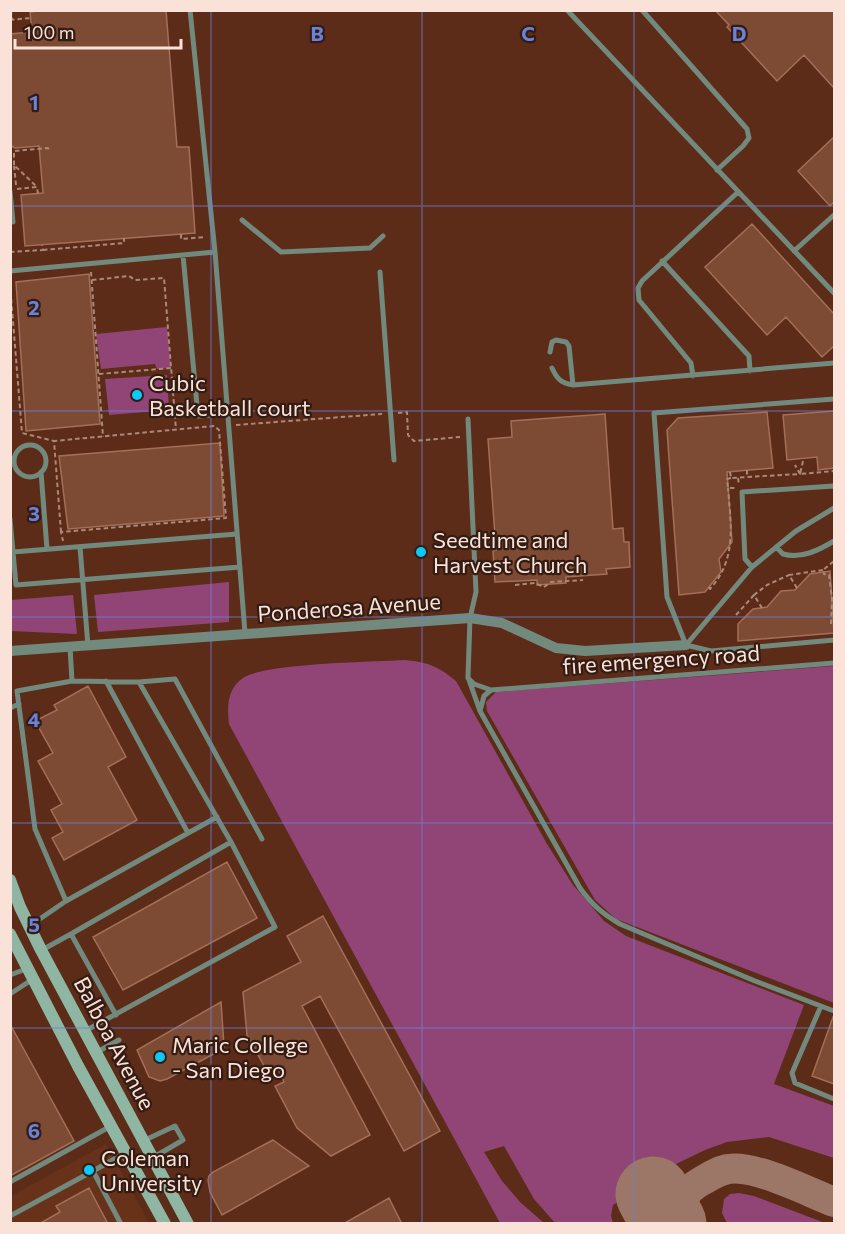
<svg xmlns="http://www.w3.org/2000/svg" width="845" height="1234" font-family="Commissioner,sans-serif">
	<rect width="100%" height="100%" fill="#5c2c18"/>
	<!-- built -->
	<path fill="#683119" d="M106,1144L149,1223L11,1224V1196Z"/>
	<!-- green -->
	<path fill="#914576" d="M167,327L171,368L157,369L155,364L101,369L96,334Z
		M167,375L169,410L109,415L105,379Z
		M229,582V622L98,632L94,595Z
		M73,595L77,634L11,631V600Z
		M405,660C428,662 439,667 456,681L547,844L573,885L604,921L626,936L804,1005L774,1084L834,1106V1158L769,1137L727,1142L705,1150L674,1165L613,1205L611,1216L613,1223L556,1224L534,1199L504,1146L484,1152L502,1181L520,1202L544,1223H500L229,724C227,707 227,689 243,678C265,663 373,662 405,660Z
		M834,666V1003L616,919L595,900L487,711L486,702L496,692Z
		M739,1193L754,1196L825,1223H727L722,1213L724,1199L730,1194Z"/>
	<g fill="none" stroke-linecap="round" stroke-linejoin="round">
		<!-- taxiway -->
		<path stroke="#9c7666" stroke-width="30" d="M676,1224C677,1205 684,1191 700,1182C709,1177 719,1170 729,1169C756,1165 808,1192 834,1202"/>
		<!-- runway -->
		<path stroke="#9c7666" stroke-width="75" d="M653,1194L669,1224"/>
	</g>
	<!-- building -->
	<path fill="#7d4a34" stroke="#a56e58" stroke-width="1.5" d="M49,10H166L177,147H189L195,233L25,246L21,195L43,193L39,146L15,148L10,145V34L32,32L30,12Z
		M715,10H834V88L804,55L777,81L727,27L729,25Z
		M834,137V202L830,206L798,171Z
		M752,224L834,314V346L822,357L786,317L767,335L705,267Z
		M89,274L100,424L26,431L16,282Z
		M834,411V468L818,470L817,457L787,460L783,415Z
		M767,412L773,468L727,472L732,542L719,559L721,572L705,592L679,595L667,430L678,418Z
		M605,414L613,529L623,528L624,542H629L630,567L606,569L607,574L566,577V583L537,585V580L495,582L493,551L496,550L488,439L512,437L511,421Z
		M220,443L224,516L68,529L59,456Z
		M830,571L834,633L738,641V624L753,609L767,607L781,591L795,590L810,574Z
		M88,686L126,757L108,767L137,820L64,860L52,838L63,832L51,810L62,804L38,761L53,753L35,721L57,710L54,705Z
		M227,862L257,918L123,990L93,937Z
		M323,916L440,1131L404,1151L320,996L302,1006L370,1135L331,1156L297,1128L275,1086L284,1082L278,1067L267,1071L247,1035L243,992L301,962L287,936Z
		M221,1002L224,1046L223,1049L167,1079L160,1081L149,1077L137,1050Z
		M833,1017L834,1018V1084L812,1076Z
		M10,1024L74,1141L10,1176Z
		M273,1140L309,1166L222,1215L210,1192L208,1180L209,1176L213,1172Z
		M89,1188L108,1224H39L60,1212L56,1206Z
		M389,1198L402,1224H343Z"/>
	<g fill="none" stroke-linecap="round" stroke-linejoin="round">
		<!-- path -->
		<path stroke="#ac8879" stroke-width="2" stroke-dasharray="4.5 3" stroke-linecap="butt" d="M11,10L12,20
			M31,10L32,12
			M10,20L31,18
			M14,165V151L48,148L50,151
			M16,185L14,165L37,187
			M17,189L37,187L38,194
			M181,234V239L206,237
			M43,250L124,243V238
			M10,252L43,250L42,245
			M91,272L103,437
			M92,280L129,276L135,280L164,278L176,430
			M10,284L22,433L54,441
			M99,374L171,368
			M398,413L407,412L408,435L414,441L460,437
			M236,425L382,414
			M803,461L800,474L834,471
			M747,470V477L800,474L795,465
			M730,472L731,478L747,477
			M731,478L727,479L728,488H736
			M738,478L739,485
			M61,532L54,441L214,426L219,430L226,518L61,532L63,541
			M515,585L535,583L544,587L551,582L583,580
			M709,587L710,589C737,559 731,525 728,488
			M797,588L789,575L823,570
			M762,608L754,595L767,585L789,575
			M736,615L754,595
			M831,624L832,599L829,575L824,574L823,570L834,561"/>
		<!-- lane -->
		<path stroke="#718a7d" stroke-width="5" d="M190,10L215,252L245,633
			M567,10L834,293
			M642,10L747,129L749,138L743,146L717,170
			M10,191L13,222
			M242,220L281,252L370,248L383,236
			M794,251L834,215
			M183,255L198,416L228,414
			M662,261L749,356L750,371
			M10,271L215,252
			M380,272L394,460
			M550,352L552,342L556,340L566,342L569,346L573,385
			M552,368C557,379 561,383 573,385L834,363
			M693,376L691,363L639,300L638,288L642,281L738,192
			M468,419L476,592L470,618L468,677L480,711L580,888C592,905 603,914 620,924L755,981L834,1011
			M14 461a16 16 0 1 1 32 0a16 16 0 1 1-32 0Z
			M41,472L47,549
			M10,519L16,585L240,567
			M80,547L88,646
			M776,547L783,554C802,559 819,550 834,541
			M13,552L237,534
			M752,567L745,559L742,492L834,486
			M686,645L667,597L654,413L834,399
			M686,645L752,567L796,531L834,508
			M686,645L711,651L834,640
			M70,647L72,681
			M468,678L474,684L491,690
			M106,681L188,833
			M139,682L175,679L262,839
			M10,708L19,704
			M480,711L484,696L491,690L834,663
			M31,925L66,901
			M42,950L71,934
			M10,975L26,969
			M10,994L33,979
			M821,1006L792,1073L795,1083L834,1099
			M116,1015L71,934L231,842L139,682L72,681L17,691L35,829L66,901L217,817
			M85,1031L275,927L231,842
			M97,1052L119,1040
			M145,1140L175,1126L183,1140L154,1157
			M93,1171L125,1153
			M10,1182L111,1126
			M10,1216L93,1171L121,1224"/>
		<!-- street -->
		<path stroke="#718a7d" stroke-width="10" d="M10,651L470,618L502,623L556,648L585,651L686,645"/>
		<!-- secondary -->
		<path stroke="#8eb6a2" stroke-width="12" d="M10,880L20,907L41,950L188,1224
			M10,934L78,1066L165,1224"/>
	</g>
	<!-- grid -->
	<path fill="none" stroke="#6b82d8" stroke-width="1.5" stroke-opacity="0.55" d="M211,10V1224M422,10V1224M634,10V1224M10,206H834M10,411H834M10,617H834M10,823H834M10,1028H834"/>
	<!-- markers -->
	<g fill="#0bcafa" stroke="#321c13" stroke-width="2">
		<circle cx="137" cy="395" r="6"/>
		<circle cx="421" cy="552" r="6"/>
		<circle cx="160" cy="1057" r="6"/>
		<circle cx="89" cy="1170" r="6"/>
	</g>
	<g text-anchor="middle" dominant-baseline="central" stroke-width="4.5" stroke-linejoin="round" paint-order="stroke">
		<!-- poi labels -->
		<g font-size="22" fill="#fbe2d8" stroke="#321c13" text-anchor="start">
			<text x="149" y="382">Cubic<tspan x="149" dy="25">Basketball court</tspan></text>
			<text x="433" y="539">Seedtime and<tspan x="433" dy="25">Harvest Church</tspan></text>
			<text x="172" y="1044">Maric College<tspan x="172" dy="25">- San Diego</tspan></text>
			<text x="101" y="1157">Coleman<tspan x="101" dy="25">University</tspan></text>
		</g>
		<!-- street labels -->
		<g font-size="22" fill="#fbe2d8" stroke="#321c13">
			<text transform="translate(349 607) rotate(-4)">Ponderosa Avenue</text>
			<text transform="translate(661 659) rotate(-4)">fire emergency road</text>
			<text transform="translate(115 1043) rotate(62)">Balboa Avenue</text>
		</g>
	</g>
	<g font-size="20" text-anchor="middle" font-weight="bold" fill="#6b82d8" stroke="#321c13" stroke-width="4.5" stroke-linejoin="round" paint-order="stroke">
		<text x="317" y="41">B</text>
		<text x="528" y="41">C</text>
		<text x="739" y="41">D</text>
		<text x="34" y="110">1</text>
		<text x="34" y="315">2</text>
		<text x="34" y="521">3</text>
		<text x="34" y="727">4</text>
		<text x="34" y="932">5</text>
		<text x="34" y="1138">6</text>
	</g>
	<!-- border -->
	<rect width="845" height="1234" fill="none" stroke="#fbe2d8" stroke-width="24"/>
	<!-- scale -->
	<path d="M15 39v9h166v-9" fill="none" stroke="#fbe2d8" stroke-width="3"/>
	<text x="24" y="39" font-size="18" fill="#fbe2d8" stroke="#321c13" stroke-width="4.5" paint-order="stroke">100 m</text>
</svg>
